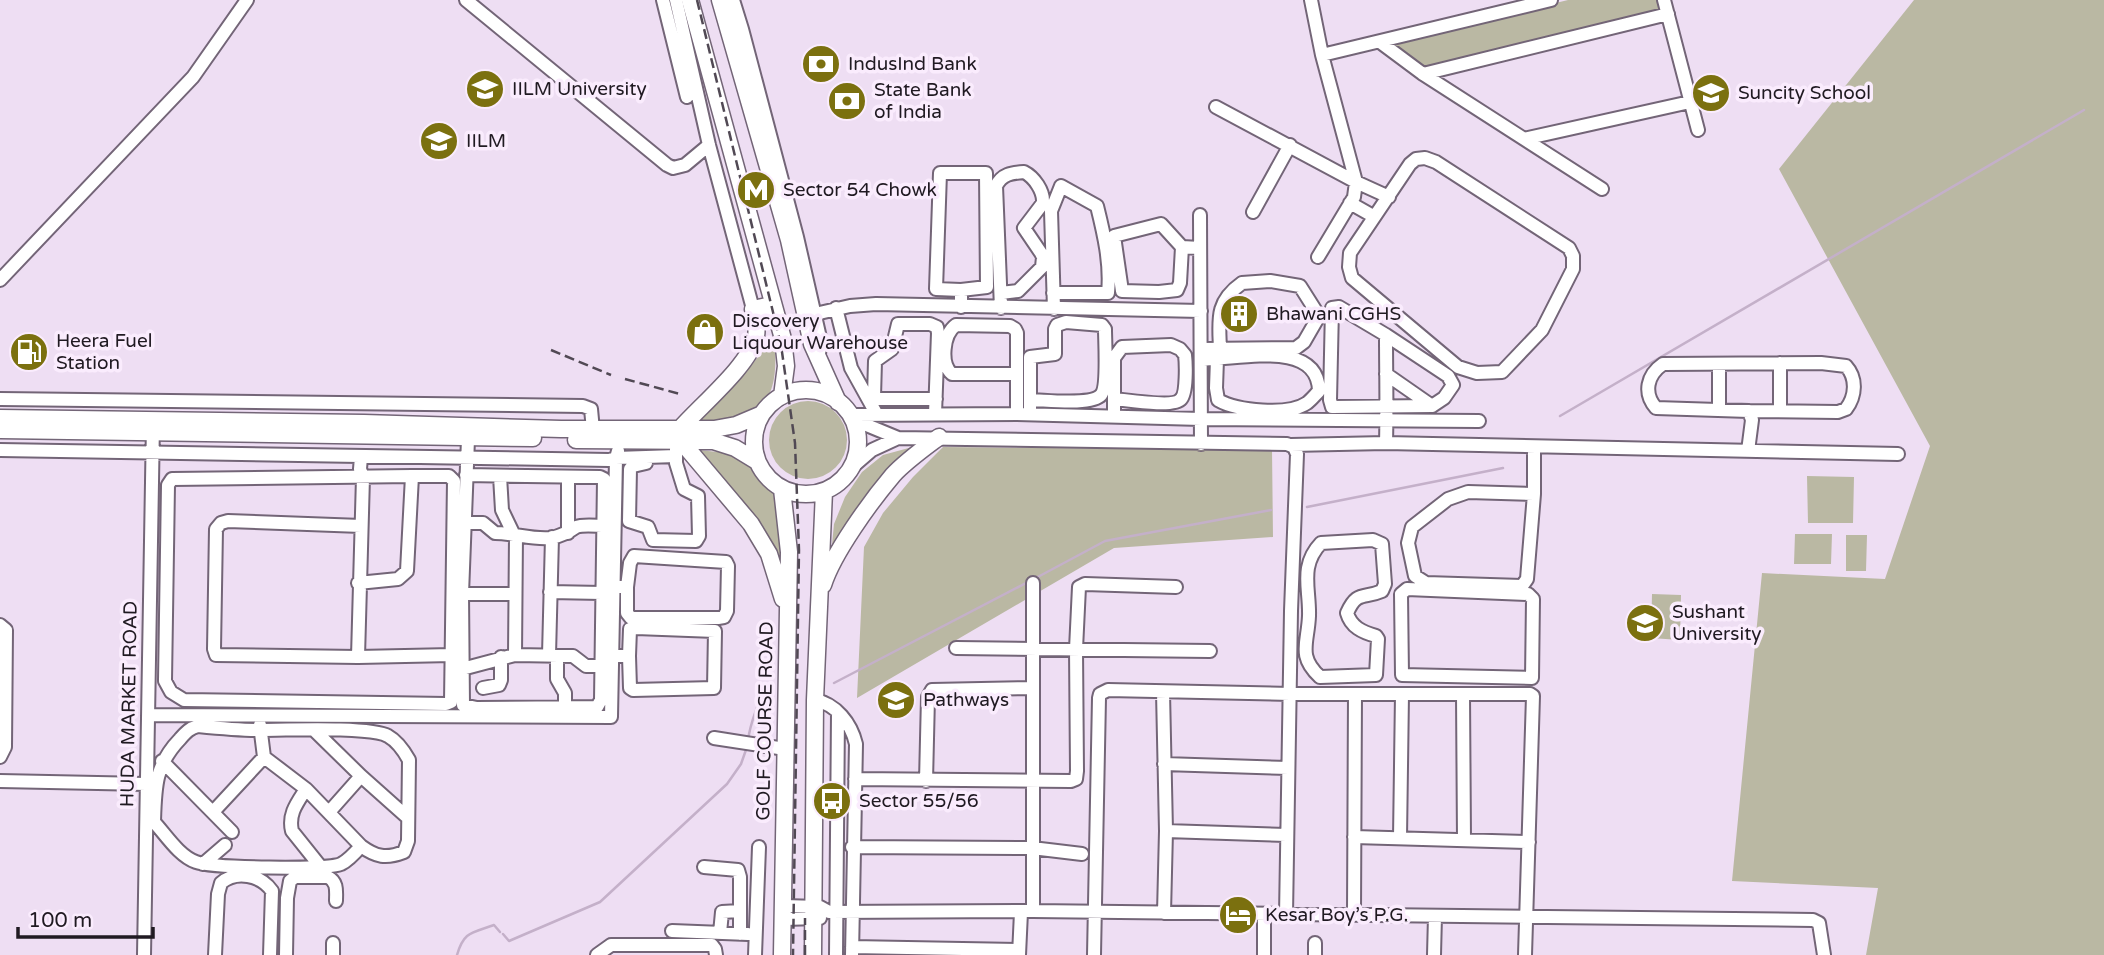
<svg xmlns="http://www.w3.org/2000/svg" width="2104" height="955" font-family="'Varela Round',sans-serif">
	<rect width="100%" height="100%" fill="#eedef3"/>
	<!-- green -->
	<path fill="#bab8a3" d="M1568,0H1660L1663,12L1425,69L1391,43Z
		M1914,0H2104V955H1866L1878,888L1732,881L1762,573L1885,579L1930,446L1779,169Z
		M775,336C775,356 779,388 762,404C757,408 749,411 743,414C727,422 713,424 695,423L741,378Z
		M769 440a39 39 0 1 1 78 0a39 39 0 1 1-78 0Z
		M916,446L831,555L834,524L845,497L862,472L883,455Z
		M943,447L1272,450L1273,537L1114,548L857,698L864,547L883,513L913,477Z
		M698,450L738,454L752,465L778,499L785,569L745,506Z
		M1807,476L1854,477L1853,523H1808Z
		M1795,534H1832L1831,564H1794Z
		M1846,535H1867L1866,571H1846Z
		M1652,594L1681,595L1680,640L1651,638Z"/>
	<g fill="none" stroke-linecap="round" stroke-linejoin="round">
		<!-- stream -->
		<path stroke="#c4b0c9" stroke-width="2.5" d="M1560,416L2084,110
			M1307,507L1503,468
			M1034,579L1105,541L1271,510
			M834,683L1028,582
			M748,740C750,726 758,700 767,689
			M503,934L509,941L600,902L727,784L741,764L747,747
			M457,955C464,931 472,933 494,925L500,932"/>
		<defs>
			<path id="minor" d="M466,0L667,165L673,168L685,165L709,145
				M663,0L687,97
				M676,0L709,145L753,309
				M733,0L742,29L797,237L821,342L818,359
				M1311,0L1322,55L1356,182L1354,197L1318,257
				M1664,0L1698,130
				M1380,42L1423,74L1602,189
				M1322,55L1551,0
				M1423,74L1668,14
				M1216,107L1356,182L1389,197
				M1524,139L1690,102
				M1425,158L1436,162L1569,248L1573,256V269L1542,330L1502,372L1477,373L1458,367L1352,278L1349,267L1350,253L1410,164L1416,159Z
				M1350,203L1373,216
				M1253,212L1290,145
				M1200,215L1201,444
				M1182,247L1180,283L1177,290L1159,292L1122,291L1114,236L1161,224L1182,247L1200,248
				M0,280L193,77L247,0
				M1001,293L1018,291L1042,267L1043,257L1041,253L1024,228L1043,203C1044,191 1034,177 1024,172C1011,173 1002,174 996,186L1001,308
				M1053,293H1108C1111,264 1104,234 1097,206L1061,186L1051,211L1054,309
				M961,307V290L936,289L940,173H986L987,287L961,290
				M836,308L851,368L877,415
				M815,314L850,306L876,304L1201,311
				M1386,335L1448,376L1453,385L1444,398L1432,406L1332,407L1330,400L1332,308L1339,307L1386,335C1386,371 1387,407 1386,443
				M1201,349L1296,348L1304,342L1319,316L1300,286L1270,281L1242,283C1215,302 1219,320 1220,349
				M1201,360L1211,359C1244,358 1318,341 1319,391C1315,395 1311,400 1307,403C1288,416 1237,411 1218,400L1216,388L1217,359
				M1780,363V411
				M1719,364V410
				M1017,374H952C940,364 943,334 956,325L1010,326L1015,329L1017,333V414
				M1386,374L1432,406
				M0,399L583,406L591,409L593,430
				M1114,399C1126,400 1174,408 1181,399C1187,393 1186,363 1185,355L1180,349L1171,345L1122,347L1114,358V415
				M1030,400C1045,400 1091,406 1101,395C1108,387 1105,342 1105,329L1102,325L1066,322L1057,325L1055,329V354L1030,357V414
				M935,414L938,333L937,327L930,324H898L892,349L875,361L874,397L879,399H936
				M850,415L1017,414L1201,419L1479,421
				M852,419L898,438
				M1291,445L1386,443L1898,454
				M1534,448V494L1527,579L1522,586L1426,583L1415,576L1408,543L1412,527L1448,499L1468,492L1534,494
				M0,450L609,460L616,458L618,451
				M1748,451L1752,420L1749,411L1656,408C1643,393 1647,375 1663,364L1821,363L1846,366C1857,378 1856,396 1846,409L1838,412L1749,411
				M646,463L633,466L630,469L629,521L648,527L653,540L696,541L699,536L698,496L684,489L676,463V449
				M850,469L872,450L898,438L1287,444L1294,447L1297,454L1291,611L1286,915
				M466,475L600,477L604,479L601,700L597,707L477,708L463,705L462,594L468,439
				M412,476H449L454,481L451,702L446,704L184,700L171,692L165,681L168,485L172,479Z
				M500,476L502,510L513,533
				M464,523H483L495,533C514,533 532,540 551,538C560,536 569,532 576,527C583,524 597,526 604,526
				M361,526L228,521L221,523L216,529L214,649L216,655L358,657L452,655
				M568,533V477
				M1373,540L1382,544L1385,584L1382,591C1364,599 1357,590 1347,613C1351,627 1362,632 1376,636L1378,639L1376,675L1320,677C1297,656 1308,643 1309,616C1310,589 1299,566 1321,543Z
				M358,583L398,579L407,571L412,476
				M1033,583V911
				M615,587H627L630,563L634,556L726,562L728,566L727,611L724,617L718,618H631L627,613V587
				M1407,589L1528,594L1533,599L1532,678L1402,675L1401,594Z
				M550,592L602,593
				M462,594H515
				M0,625L6,630L5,747L0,757
				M956,648L1210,651
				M515,655L516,535
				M549,655L552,537
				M557,656V679L565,693V708
				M613,656H629L630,629L636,628L715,631L714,688L633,690L630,688L629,656
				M358,657L363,477L360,469L361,457
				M462,669L515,655L573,656L586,666H600
				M483,688L499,685L501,680V657
				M1163,692L1166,831L1164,913
				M1463,694L1464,840
				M815,700C836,704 851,723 856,744L852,955
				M148,715L611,717L616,458L676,456
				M260,725L264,757L306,789L361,846
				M198,726C218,728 238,730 258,730C282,730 371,726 388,736C397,741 404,751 409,760L408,841L404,852C386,859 376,857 361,846C355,853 349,860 341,864C327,870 212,868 196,862C179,856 166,835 154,822C155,787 155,765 180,739C186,732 190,728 198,726Z
				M314,730L361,776L407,817
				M714,738L785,749
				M162,761L232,832
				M1164,764L1288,768
				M855,779L1071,781L1076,779L1077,771L1076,649L1079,587L1085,584L1176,587
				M0,781L146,784
				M926,781L928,697L932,690L1032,688
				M306,789C297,803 288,814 292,831L320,866
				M330,811L361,776
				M213,812L264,757
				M1166,831L1286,835
				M1354,837L1529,842
				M1400,838L1402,694
				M852,847L1032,848L1082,854
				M203,864L225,845
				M704,867L738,870L740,877V934
				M783,906L820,907L829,912L1033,911L1813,920L1819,923L1824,955
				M1354,915L1355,694
				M783,919L820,918
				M672,931L748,934
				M720,933L722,912L740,911
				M333,943V955
				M1315,943V955
				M852,947L1019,950
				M144,955L153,423
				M215,955L218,894L221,883C236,870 261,875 272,891L270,955
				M286,955L287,898L290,881L295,877H328C338,882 336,892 336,901
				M597,955L611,945H712L715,949L716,955
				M755,955L759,847
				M836,955L838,713
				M1019,955L1021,912
				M1094,955L1099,698L1100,694L1108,690L1290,694H1530L1533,696L1525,955
				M1264,955V914
				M1434,955L1435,916"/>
			<path id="major" d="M690,0L783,339L786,366L782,396
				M720,0L789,240L812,344L838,402
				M754 442a52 52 0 1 1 104 0a52 52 0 1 1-104 0Z
				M0,418L364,423L561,429H714L736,425L762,414
				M680,429C700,406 751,364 756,336C758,327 755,318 753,309L772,305
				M0,430L533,438
				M576,440L713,441L735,448L758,462
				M681,441L751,524L769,554L783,599
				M782,489L789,552L782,955
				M823,585C833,553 871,501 893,475C906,461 923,449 939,437
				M813,955L815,700L824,491"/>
		</defs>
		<!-- minor casing -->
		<use href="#minor" stroke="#736577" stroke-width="16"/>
		<!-- major casing -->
		<use href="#major" stroke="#736577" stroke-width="19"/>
		<!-- minor -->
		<use href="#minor" stroke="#fff" stroke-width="12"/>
		<!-- major -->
		<use href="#major" stroke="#fff" stroke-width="16"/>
		<!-- rail -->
		<path stroke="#514954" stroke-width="2.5" stroke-dasharray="10 5" stroke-linecap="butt" d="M697,0L781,345L795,443L799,550L793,955
			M551,350L611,375
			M625,379L680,394
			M805,955V918"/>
	</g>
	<!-- icons -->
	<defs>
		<symbol id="bank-disc" viewBox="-11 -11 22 22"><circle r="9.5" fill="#7b700f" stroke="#faecfd"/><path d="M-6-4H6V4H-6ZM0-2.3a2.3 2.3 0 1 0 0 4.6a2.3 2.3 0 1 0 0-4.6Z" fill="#fff"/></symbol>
		<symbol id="university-disc" viewBox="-11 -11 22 22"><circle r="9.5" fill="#7b700f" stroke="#faecfd"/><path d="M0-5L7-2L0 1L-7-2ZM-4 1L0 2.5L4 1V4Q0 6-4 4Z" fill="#fff"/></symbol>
		<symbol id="school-disc" viewBox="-11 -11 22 22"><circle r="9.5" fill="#7b700f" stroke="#faecfd"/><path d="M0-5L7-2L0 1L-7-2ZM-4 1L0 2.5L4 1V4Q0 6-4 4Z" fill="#fff"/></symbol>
		<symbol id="metro-disc" viewBox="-11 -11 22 22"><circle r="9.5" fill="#7b700f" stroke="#faecfd"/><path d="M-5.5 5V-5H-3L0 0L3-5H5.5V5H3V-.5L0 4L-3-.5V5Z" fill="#fff"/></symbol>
		<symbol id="building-disc" viewBox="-11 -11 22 22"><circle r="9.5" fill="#7b700f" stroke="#faecfd"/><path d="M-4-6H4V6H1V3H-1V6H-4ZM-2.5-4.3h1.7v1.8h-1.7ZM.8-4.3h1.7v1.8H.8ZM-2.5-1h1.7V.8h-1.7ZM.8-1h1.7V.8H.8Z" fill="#fff"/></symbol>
		<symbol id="shop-disc" viewBox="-11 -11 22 22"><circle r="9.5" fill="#7b700f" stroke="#faecfd"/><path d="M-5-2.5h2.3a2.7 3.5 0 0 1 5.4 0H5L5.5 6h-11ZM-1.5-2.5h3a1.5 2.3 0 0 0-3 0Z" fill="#fff"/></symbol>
		<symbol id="fuel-disc" viewBox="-11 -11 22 22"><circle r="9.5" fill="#7b700f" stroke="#faecfd"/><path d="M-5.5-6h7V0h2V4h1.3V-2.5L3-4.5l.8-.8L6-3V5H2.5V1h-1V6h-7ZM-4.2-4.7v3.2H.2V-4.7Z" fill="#fff"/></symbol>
		<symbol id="bus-disc" viewBox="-11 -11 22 22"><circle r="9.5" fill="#7b700f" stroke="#faecfd"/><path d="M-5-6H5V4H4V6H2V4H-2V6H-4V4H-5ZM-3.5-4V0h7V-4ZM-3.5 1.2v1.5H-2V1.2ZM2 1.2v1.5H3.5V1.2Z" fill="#fff"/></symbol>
		<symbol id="hotel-disc" viewBox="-11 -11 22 22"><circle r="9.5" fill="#7b700f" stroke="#faecfd"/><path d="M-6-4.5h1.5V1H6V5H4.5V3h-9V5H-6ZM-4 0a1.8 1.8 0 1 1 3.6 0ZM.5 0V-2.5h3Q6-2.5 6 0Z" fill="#fff"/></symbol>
	</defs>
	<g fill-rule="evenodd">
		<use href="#bank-disc" x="799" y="42" width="44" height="44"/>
		<use href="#university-disc" x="463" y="67" width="44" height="44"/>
		<use href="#school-disc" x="1689" y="71" width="44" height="44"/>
		<use href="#bank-disc" x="825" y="79" width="44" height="44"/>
		<use href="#university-disc" x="417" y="119" width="44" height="44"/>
		<use href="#metro-disc" x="734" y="168" width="44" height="44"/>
		<use href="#building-disc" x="1217" y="292" width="44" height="44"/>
		<use href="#shop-disc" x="683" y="310" width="44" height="44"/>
		<use href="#fuel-disc" x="7" y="330" width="44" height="44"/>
		<use href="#university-disc" x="1623" y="601" width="44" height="44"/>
		<use href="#school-disc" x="874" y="678" width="44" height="44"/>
		<use href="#bus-disc" x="810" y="779" width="44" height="44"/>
		<use href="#hotel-disc" x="1216" y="893" width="44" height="44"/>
	</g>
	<g text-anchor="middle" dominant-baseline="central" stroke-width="7" stroke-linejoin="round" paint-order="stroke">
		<!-- poi labels -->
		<g font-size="19" fill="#201a22" stroke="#faecfd" text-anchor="start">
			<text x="848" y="64">IndusInd Bank</text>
			<text x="512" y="89">IILM University</text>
			<text x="874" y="90">State Bank<tspan x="874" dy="22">of India</tspan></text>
			<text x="1738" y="93">Suncity School</text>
			<text x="466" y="141">IILM</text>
			<text x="783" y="190">Sector 54 Chowk</text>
			<text x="1266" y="314">Bhawani CGHS</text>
			<text x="732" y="321">Discovery<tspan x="732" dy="22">Liquour Warehouse</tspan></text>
			<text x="56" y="341">Heera Fuel<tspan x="56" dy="22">Station</tspan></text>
			<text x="1672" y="612">Sushant<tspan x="1672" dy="22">University</tspan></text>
			<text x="923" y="700">Pathways</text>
			<text x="859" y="801">Sector 55/56</text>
			<text x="1265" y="915">Kesar Boy’s P.G.</text>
		</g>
		<!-- street labels -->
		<g font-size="19" fill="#201a22" stroke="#faecfd">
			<text transform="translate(129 704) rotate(-89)">HUDA MARKET ROAD</text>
			<text transform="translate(765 721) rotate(-89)">GOLF COURSE ROAD</text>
		</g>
	</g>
	<!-- scale -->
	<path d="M18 927v10h135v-10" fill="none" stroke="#201a22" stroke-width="3.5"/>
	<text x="28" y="927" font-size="21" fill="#201a22" stroke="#faecfd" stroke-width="5" paint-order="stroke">100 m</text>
</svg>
